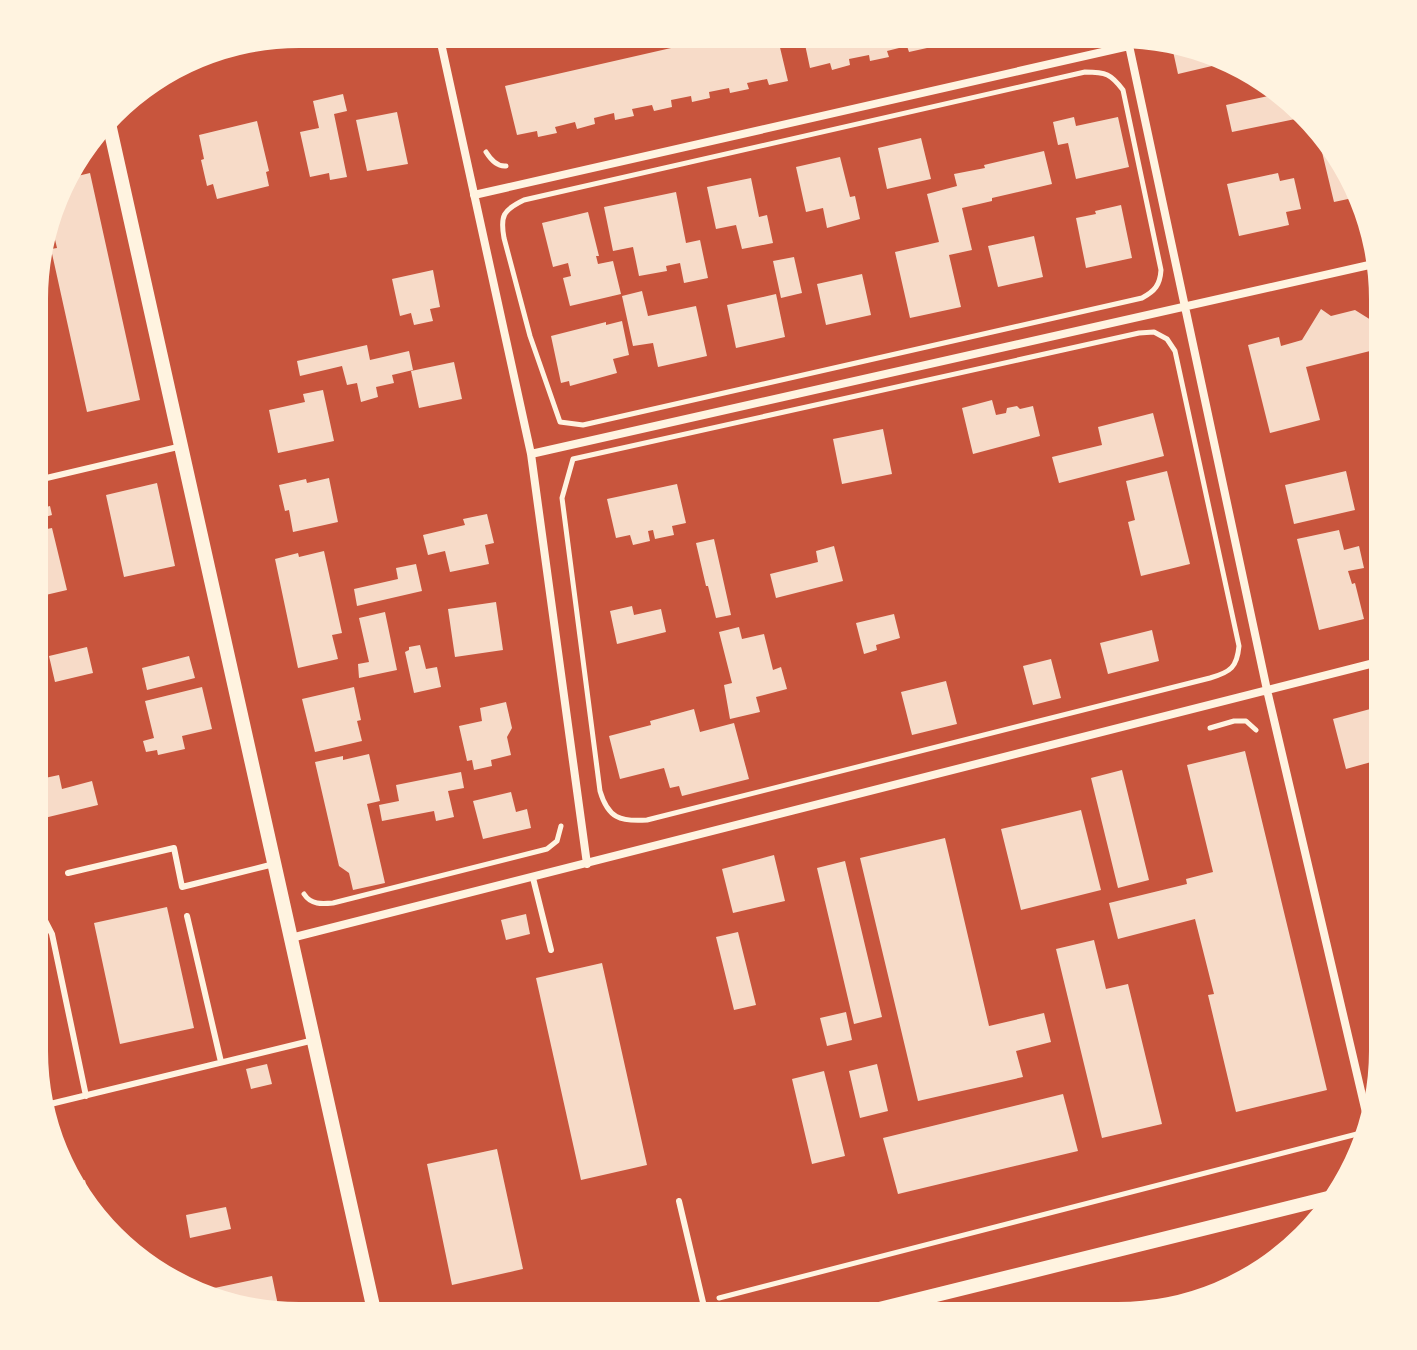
<svg xmlns="http://www.w3.org/2000/svg" width="1417" height="1350" font-family="Figtree,sans-serif">
	<rect width="100%" height="100%" fill="#c8553d"/>
	<!-- building -->
	<path fill="#f7dbc8" d="M728,35H777L788,81L769,85L767,79L747,83L749,89L730,93L729,88L709,92L710,98L692,102L691,96L671,100L672,107L654,111L652,105L632,109L634,116L615,120L614,113L594,118L595,124L577,129L575,122L555,127L557,133L538,137L537,131L517,135L505,86Z
		M803,35L965,36V39L947,44L946,37L926,42L927,48L909,52L907,46L887,51L889,57L870,61L869,55L849,59L850,65L832,70L830,63L810,68Z
		M1171,42L1180,45L1229,62L1178,74Z
		M343,94L347,111L334,114L347,177L330,180L329,173L310,177L300,132L319,128L313,101Z
		M1278,94L1305,117L1232,132L1226,105Z
		M397,112L408,164L367,171L356,120Z
		M1074,117L1076,126L1118,117L1129,167L1076,179L1068,143L1058,145L1053,122Z
		M257,121L269,171L266,172L269,186L217,199L213,184L207,186L201,160L204,159L199,135Z
		M921,138L931,179L887,189L878,148Z
		M1335,149L1362,196L1334,202L1322,152Z
		M1044,151L1052,184L992,198V201L962,208L972,250L949,255L961,307L910,318L895,252L939,242L927,194L957,186L954,174L985,168L984,165Z
		M840,157L850,197L855,196L860,219L827,228L823,208L806,212L796,167Z
		M90,173L140,400L87,412L51,249L57,248L50,218L65,179Z
		M1278,173L1280,181L1294,178L1301,209L1286,212L1289,225L1239,236L1227,184Z
		M751,178L759,217L767,215L773,243L742,249L736,225L716,229L707,187Z
		M676,192L686,243L700,240L708,278L684,283L680,263L666,266L667,271L639,276L633,247L613,251L604,207Z
		M1121,205L1132,258L1086,268L1076,218L1096,214L1095,211Z
		M588,212L599,256H596L598,264L613,261L621,294L570,306L563,278L571,276L568,263L553,267L542,223Z
		M1034,236L1043,277L998,287L988,246Z
		M794,257L802,293L781,298L773,261Z
		M433,270L440,307L430,309L433,321L414,325L411,313L400,316L392,279Z
		M862,274L871,315L826,325L817,284Z
		M642,291L648,316L696,306L707,356L658,367L653,343L633,346L622,296Z
		M776,294L785,337L736,348L727,305Z
		M1321,309L1331,316L1355,310L1371,320L1378,349L1306,367L1320,420L1270,433L1248,345L1279,337L1281,346L1302,340Z
		M622,321L629,355L613,359L617,373L570,386L569,381L561,383L551,336L606,322V325Z
		M367,345L370,360L409,351L413,370L392,375L394,383L376,387L378,397L361,402L357,383L347,385L342,366L300,376L297,361Z
		M44,358L47,373L38,375V359Z
		M454,362L462,399L419,408L411,371Z
		M323,390L334,441L278,453L269,410L305,402L303,394Z
		M992,400L996,415L1006,413L1007,408L1017,406L1020,409L1033,406L1040,436L973,454L962,408Z
		M1153,413L1164,456L1059,483L1052,457L1102,445L1098,427Z
		M883,429L892,474L842,484L833,439Z
		M1167,471L1190,564L1141,576L1128,522L1135,520L1126,481Z
		M1346,471L1355,510L1294,524L1285,485Z
		M329,478L338,522L293,532L289,510L285,511L279,485L306,479L307,483Z
		M157,483L175,566L124,577L106,495Z
		M677,484L686,523L672,526L674,535L655,539L653,530L648,531L650,541L633,545L630,535L616,538L607,499Z
		M50,506L52,515L38,519V509Z
		M487,514L494,543L485,545L489,564L450,572L445,551L428,555L423,535L465,525L463,519Z
		M52,528L67,590L37,597V531Z
		M1339,530L1344,550L1359,546L1364,568L1348,571L1352,584L1355,583L1364,619L1319,630L1297,539Z
		M714,539L731,615L716,618L708,586H706L696,543Z
		M834,546L843,581L776,598L770,574L818,562L816,551Z
		M324,551L342,633L332,635L338,659L298,668L275,559L298,553L299,557Z
		M416,564L422,591L357,606L354,589L398,579L396,568Z
		M496,602L503,650L455,657L448,609Z
		M632,606L634,615L661,609L666,632L617,644L610,611Z
		M385,612L397,670L359,678L358,664L369,662L359,618Z
		M894,614L900,638L876,645L877,650L864,654L856,623Z
		M739,627L742,639L764,634L773,670L781,667L787,689L756,697L760,712L730,719L724,685L732,683L719,632Z
		M1152,630L1159,661L1108,674L1100,643Z
		M420,645L426,669L437,667L441,687L414,693L405,652L409,650V647Z
		M87,647L93,673L55,682L49,656Z
		M189,656L195,678L147,690L142,668Z
		M1051,659L1061,698L1033,705L1023,666Z
		M946,681L957,724L912,735L901,692Z
		M42,685L46,706L37,708V686Z
		M202,687L212,729L182,736L185,749L158,755L157,750L146,752L143,741L154,738L145,701Z
		M354,687L361,720L357,721L362,741L315,752L302,699Z
		M506,702L512,728L507,737L511,755L491,760L492,766L474,770L472,760L467,761L459,726L482,721L480,708Z
		M1374,708L1382,741V759L1346,769L1333,719Z
		M694,709L700,732L734,723L749,779L682,796L679,786L670,788L664,768L620,779L609,736L651,725L650,721Z
		M1245,751L1327,1090L1236,1112L1208,995L1214,994L1195,919L1118,939L1109,903L1187,884L1186,879L1213,872L1187,765Z
		M369,754L380,801L367,804L385,883L353,890L349,873L339,866L315,762L343,756V760Z
		M1122,770L1149,880L1118,888L1091,778Z
		M461,772L464,788L448,791L454,817L436,821L434,811L382,821L379,805L399,801L396,785Z
		M59,775L62,789L92,781L98,805L36,820V795L48,792L45,778Z
		M511,792L516,812L527,809L531,828L483,839L473,801Z
		M1081,810L1101,890L1021,910L1001,829Z
		M945,838L989,1026L1044,1013L1051,1042L1016,1051L1023,1077L918,1101L860,858Z
		M774,855L785,901L733,913L722,869Z
		M845,861L882,1017L854,1024L817,868Z
		M167,907L194,1028L120,1044L94,923Z
		M526,914L530,934L506,940L501,920Z
		M738,932L756,1005L734,1010L716,937Z
		M1094,940L1106,989L1128,984L1162,1124L1102,1138L1056,949Z
		M602,963L647,1165L581,1180L536,978Z
		M846,1012L852,1040L827,1046L820,1018Z
		M267,1064L272,1084L251,1089L246,1069Z
		M877,1064L888,1111L860,1118L849,1071Z
		M824,1071L845,1156L812,1164L792,1079Z
		M1063,1094L1078,1151L898,1194L883,1138Z
		M497,1149L523,1269L452,1285L427,1164Z
		M85,1180L89,1197L82,1199L73,1183Z
		M226,1207L231,1229L190,1238L186,1215Z
		M272,1276L280,1315L207,1295L205,1290Z"/>
	<g fill="none" stroke-linecap="round" stroke-linejoin="round">
		<!-- path -->
		<path stroke="#fff3e0" stroke-width="5" d="M1085,72C1106,72 1111,74 1123,90L1161,270C1160,285 1155,291 1142,298L583,425L560,422L530,336L504,238C500,216 503,210 524,200Z
			M486,152C491,160 497,167 506,166
			M1154,332L1167,339L1175,351L1239,646C1237,667 1231,672 1210,678L647,820C620,822 608,818 600,791L562,498L573,459L1139,333Z
			M1210,728L1234,721H1246L1256,730
			M304,894C311,905 322,904 333,903L547,849L557,841L561,826
			M719,1298L1357,1134
			M650,1315L686,1307"/>
		<!-- service -->
		<path stroke="#fff3e0" stroke-width="6" d="M38,480L182,446
			M68,873L174,848L182,887L274,864
			M533,878L551,950
			M35,901L52,934L86,1096
			M187,916L221,1062
			M42,1106L314,1040
			M679,1201L706,1315"/>
		<!-- minor -->
		<path stroke="#fff3e0" stroke-width="8" d="M439,34L531,454L587,864
			M1127,36L1267,690L1368,1121
			M474,195L1129,46
			M531,454L1378,263
			M291,938L1382,661"/>
		<!-- tertiary -->
		<path stroke="#fff3e0" stroke-width="14" d="M108,119L375,1315
			M855,1315L1332,1197"/>
	</g>
	<!-- crop -->
	<path d="M0 0H1417V1350H0ZM299 48H1118A251 251 0 0 1 1369 299V1051A251 251 0 0 1 1118 1302H299A251 251 0 0 1 48 1051V299A251 251 0 0 1 299 48Z" fill="#fff3e0" fill-rule="evenodd"/>
</svg>
